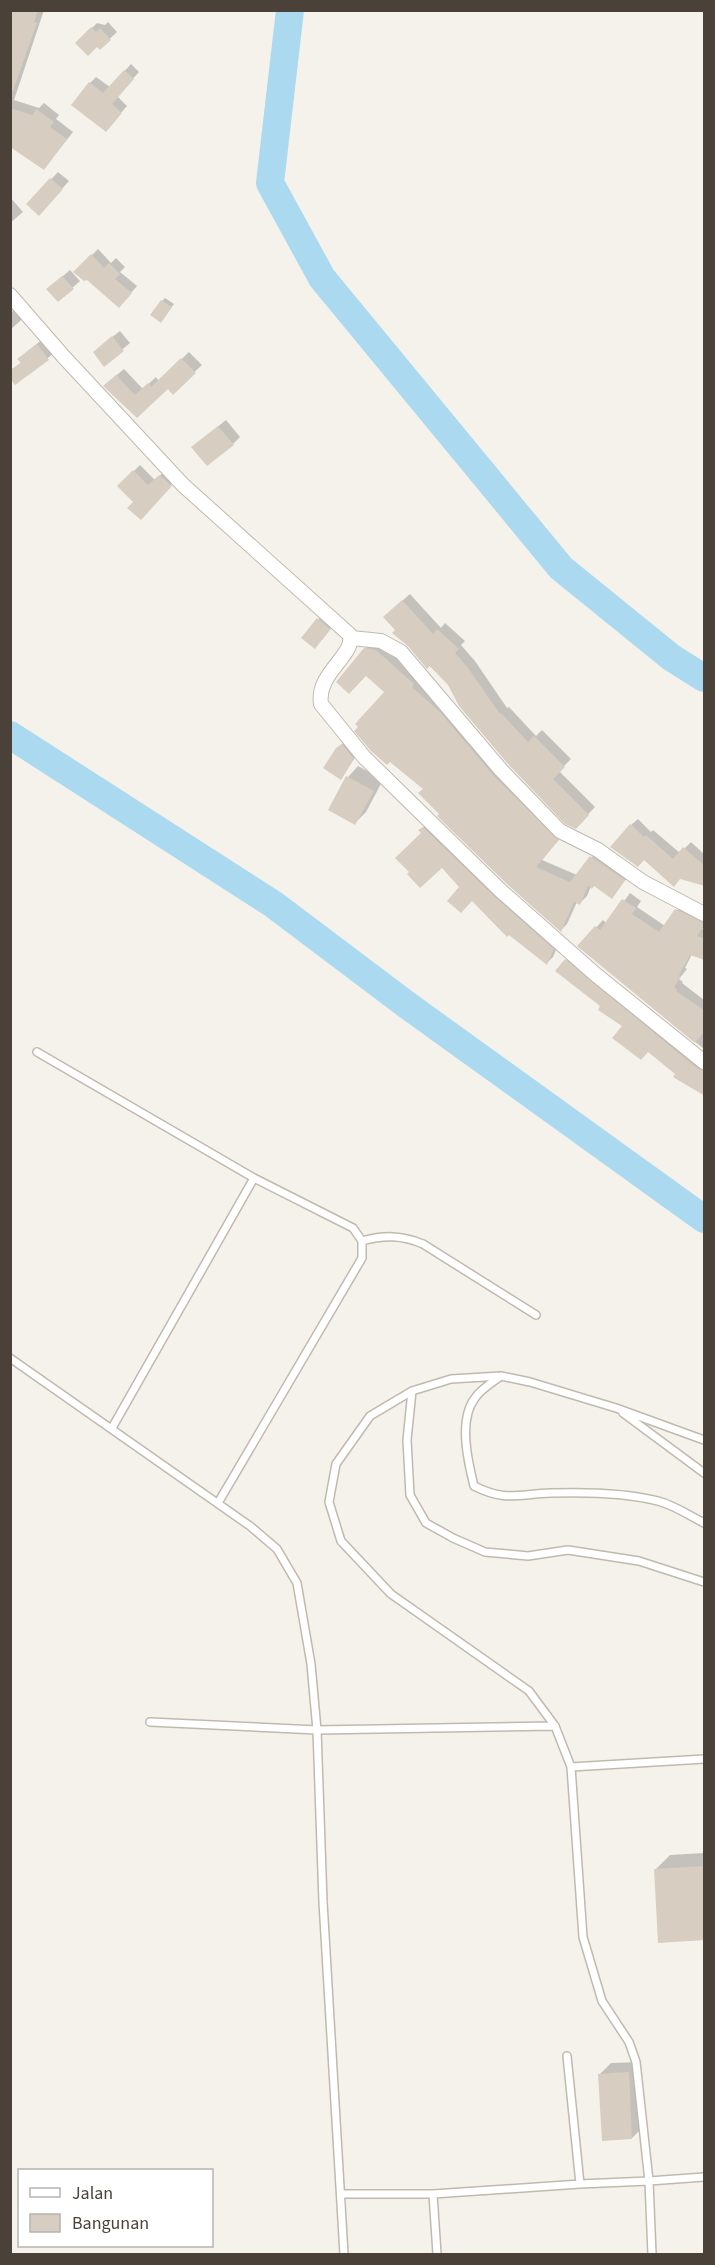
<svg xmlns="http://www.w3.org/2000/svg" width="715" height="2265" font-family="'Source Sans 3',sans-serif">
	<rect width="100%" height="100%" fill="#f5f2ec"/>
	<!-- shadow -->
	<path fill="#0003" d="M10,10H44L14,100L39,108L44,103L59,115L56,119L73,132L50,161L10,140Z
		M108,22L117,32L100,48L97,45L77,43L97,23L105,25Z
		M131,64L139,72L117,96L127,106L112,123L90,83L96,77L110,87Z
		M58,172L69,181L46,207L28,204Z
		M10,197L23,212L10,223Z
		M98,249L111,263L116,258L125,267L120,272L137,286L125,300L75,272Z
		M70,270L80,281L72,288L56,282Z
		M165,298L174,304L164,317L162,301Z
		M20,306L28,314L10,330V313Z
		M120,331L130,343L105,364L102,345Z
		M43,339L54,353L16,383L10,371L22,362L25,353Z
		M189,352L202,365L173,392L168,387L137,416L112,379L124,369L143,389L156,377L159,381Z
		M226,420L240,437L233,444L201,440Z
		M140,465L155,480L166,470L176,479L147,512L119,486Z
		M410,594L441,628L445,623L465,641L461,645L475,661L507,708L509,707L536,736L542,730L571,759L559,771L595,807L576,827L449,684L394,633L397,630L392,610Z
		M325,612L336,622L322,640L303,637Z
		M372,642L383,643L420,677L564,833L542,860L577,875L598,850L631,873L612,897L594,884L591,886L587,896L580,903L577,902L567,924L561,930L441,813L425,789L390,760L386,692L365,649Z
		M345,741L360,751L340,778L337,749Z
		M358,766L383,780L366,812L355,823L348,777Z
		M638,819L651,832L653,830L680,853L691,842L704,854V884L680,878L631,825Z
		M430,822L559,943L553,957L547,963L472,900L461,887L420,830Z
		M630,893L641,901L637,907L665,926L683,903L704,913V926L702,929L704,930V959L692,954L685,968L687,969L679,979L683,982L682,983L704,1000V1049L579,946L603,920L607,924Z
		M573,954L704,1062V1094L677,1073L602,1006L566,961Z
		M704,1853V1938L655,1870L670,1855Z
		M639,2062L643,2127L632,2138L600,2074L611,2063Z"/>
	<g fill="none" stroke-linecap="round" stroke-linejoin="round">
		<!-- river -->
		<path stroke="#abd9f0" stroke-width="28" d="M290,10L270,183L322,278L561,568L672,658L704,678
			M10,735L273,904L407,1005L704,1219"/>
	</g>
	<!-- building -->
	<path fill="#d7cdc1" d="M10,10H38L34,22L37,23L13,91H10Z
		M91,27L96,32L100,28L111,40L100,50L97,47L88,56L75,43Z
		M124,70L134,79L112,104L122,113L106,132L71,105L89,82L103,93Z
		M10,108L32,115L36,109L54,122L50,127L67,139L44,170L10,147Z
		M50,178L63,189L39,216L26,204Z
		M91,254L104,268L109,263L120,274L115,279L132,293L119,308L87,280L84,281L73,272Z
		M62,276L74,289L58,302L46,289Z
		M161,300L172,307L161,323L150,315Z
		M112,336L124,351L104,367L93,352Z
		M37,344L49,360L15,385L10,378V370L21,363L17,359Z
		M181,358L196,373L173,395L168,389L137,418L103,386L116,375L135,395L148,383L151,387Z
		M218,426L234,445L207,466L191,447Z
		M133,470L148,485L159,475L172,486L141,520L127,508L133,502L117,486Z
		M402,600L433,634L437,629L459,649L455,653L468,668L500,714L501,713L528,742L534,736L565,767L553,779L589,815L576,829L565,824L508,764L459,706L448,685L430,666L427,669L408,646L392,633L395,630L383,617Z
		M317,618L330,629L315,649L301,638Z
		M364,648L376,650L414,684L412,687L440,712L494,776L559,840L536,867L570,882L590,856L625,880L612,899L594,886L592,889L588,886L580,905L574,902L561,932L507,884L437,816L439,814L418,793L423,789L390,762L387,765L371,751L354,731L358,727L355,724L384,692L366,676L349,694L336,682Z
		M342,744L354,759L341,780L323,768L336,748Z
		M346,776L374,791L355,825L328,810Z
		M630,824L644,837L646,835L673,859L683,847L705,866V886L680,879L674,887L644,860L638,867L610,847Z
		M423,827L495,897L554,949L547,965L509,935L507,937L472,901L461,913L447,901L459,887L442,868L420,888L407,874L409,872L395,858L421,833L418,830Z
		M622,899L636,908L632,914L659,932L675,909L705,923L697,936L705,939V960L690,955L679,975L681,976L674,987L677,989L676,991L705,1011V1031L695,1043L577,946L595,926L600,930Z
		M565,959L698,1069L705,1071V1096L673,1077L675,1074L648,1052L641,1060L612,1038L622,1026L598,1010L600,1006L555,971Z
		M705,1866V1940L658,1943L654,1869Z
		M629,2072L632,2139L602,2141L598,2074Z"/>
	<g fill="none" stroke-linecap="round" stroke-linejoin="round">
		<defs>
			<path id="service" d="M37,1052L254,1178L353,1228L362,1241V1258L218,1503
				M362,1241C384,1235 402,1235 423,1244L536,1315
				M10,1358L250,1526L277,1549L297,1583L311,1664L317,1730L323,1902L344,2254
				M501,1376C493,1382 481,1389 475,1398C458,1420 468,1462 474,1486C506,1502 518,1494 551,1493C583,1492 627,1493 658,1501C674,1505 690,1516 704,1523
				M412,1391L407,1440L410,1495L426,1523L453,1538L485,1552L528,1556L568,1550L639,1561L704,1582
				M623,1413L704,1473
				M112,1428L254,1178
				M150,1722L317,1730L555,1726
				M571,1767L704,1759
				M567,2056L580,2184
				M341,2194H433L437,2254
				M433,2194L580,2184L649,2181L636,2062L629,2042L602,2001L583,1937L571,1767L555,1726L529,1691L391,1594L341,1541L329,1502L336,1464L370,1416L412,1391L451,1379L501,1376L530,1382L616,1408L704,1440
				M652,2254L649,2181L704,2177"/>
			<path id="minor" d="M10,295L63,356L183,485L350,635C355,656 316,673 321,704L364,757L501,891L595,974L704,1062
				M351,638L381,641L401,652L501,770L560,831L598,850L643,882L704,914"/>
		</defs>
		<!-- service casing -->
		<use href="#service" stroke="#c1b9ae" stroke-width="10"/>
		<!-- minor casing -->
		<use href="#minor" stroke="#c1b9ae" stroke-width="16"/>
		<!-- service -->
		<use href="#service" stroke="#fff" stroke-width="7"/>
		<!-- minor -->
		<use href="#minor" stroke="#fff" stroke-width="14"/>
	</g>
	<!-- border -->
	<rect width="715" height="2265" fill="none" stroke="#4a4239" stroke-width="24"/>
	<!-- legend -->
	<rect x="18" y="2169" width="195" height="78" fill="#ffffff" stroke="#b7b3b0" stroke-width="1.5"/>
	<rect x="30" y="2188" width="30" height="9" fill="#ffffff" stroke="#b7b3b0" stroke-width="1.5"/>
	<text x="72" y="2199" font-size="18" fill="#4a4239">Jalan</text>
	<rect x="30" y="2214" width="30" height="18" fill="#d7cdc1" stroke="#b7b3b0" stroke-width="1.5"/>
	<text x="72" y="2229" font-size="18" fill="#4a4239">Bangunan</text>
</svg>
